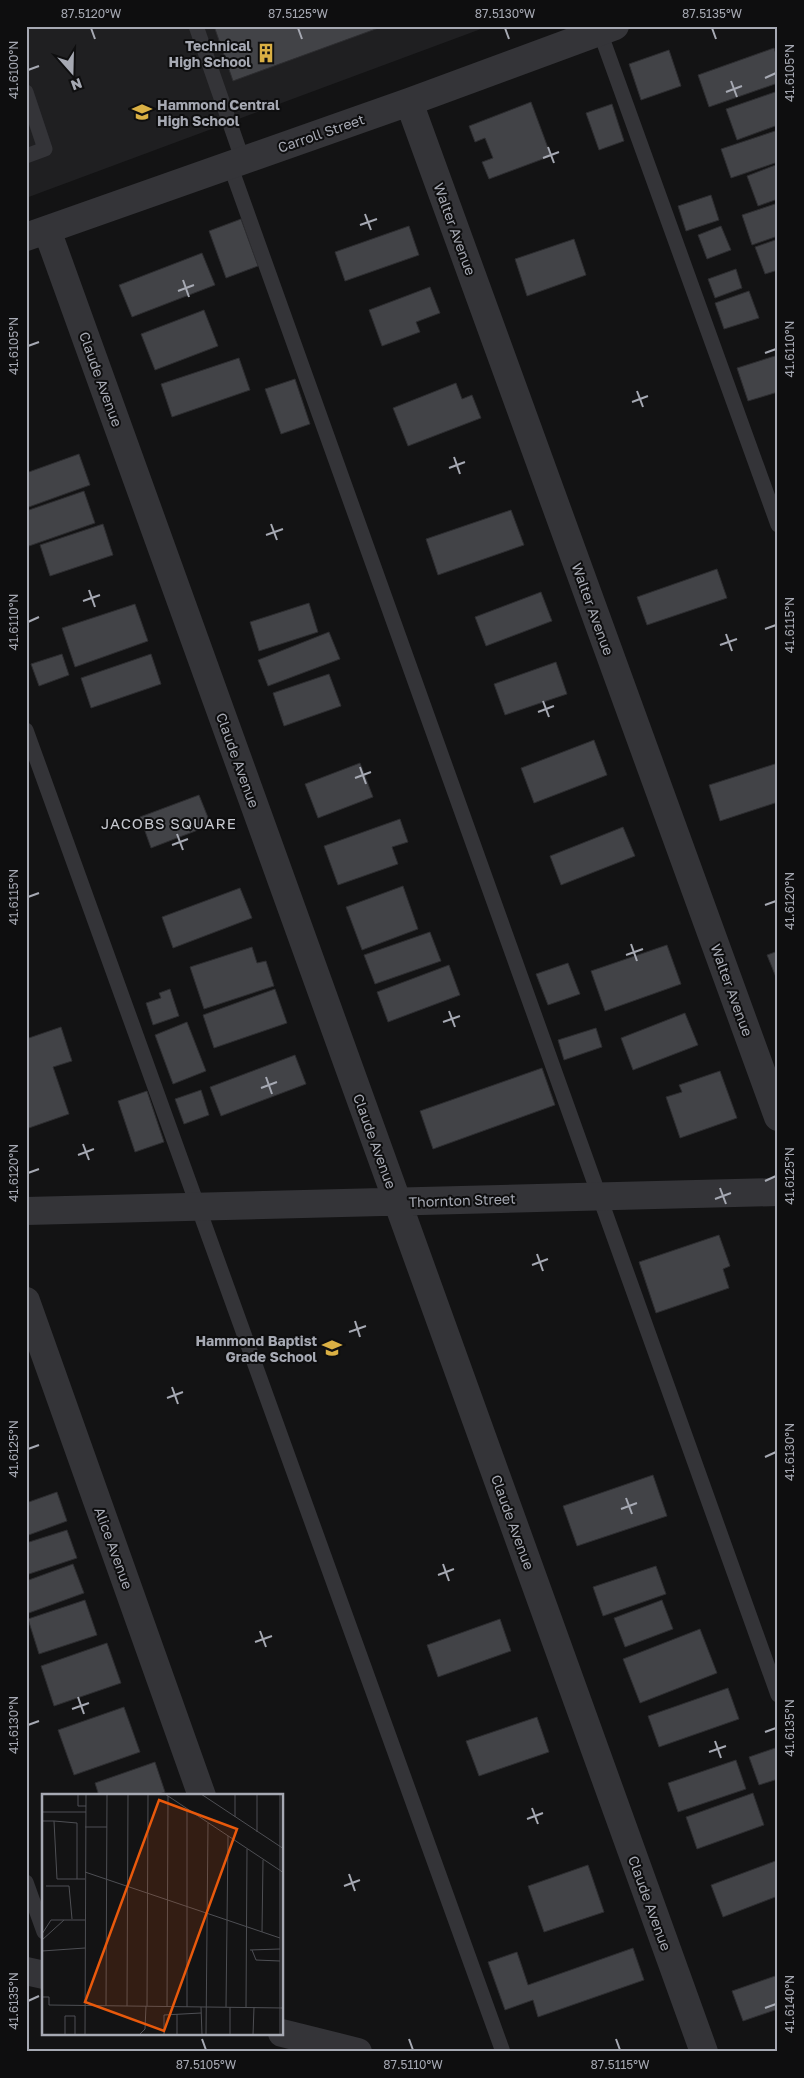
<svg xmlns="http://www.w3.org/2000/svg" width="804" height="2078" font-family="'Golos Text',sans-serif">
	<rect width="100%" height="100%" fill="#131314"/>
	<!-- built -->
	<path fill="#1f1f21" d="M26,26H489L26,198Z"/>
	<!-- building -->
	<path fill="#424347" stroke="#2d2d30" d="M214,26H384L233,81Z
		M774,48L778,60V83L709,107L698,75Z
		M669,50L681,86L641,100L629,64Z
		M778,91V125L737,140L726,109Z
		M531,102L551,156L489,179L482,162L493,158L485,138L475,142L469,126Z
		M612,104L624,141L599,150L586,113Z
		M778,130V162L731,178L721,149Z
		M778,164V199L758,206L747,176Z
		M711,195L719,220L686,231L678,206Z
		M778,203V236L752,245L742,215Z
		M241,219L258,266L226,278L209,231Z
		M409,226L419,255L345,281L335,252Z
		M721,226L731,250L707,259L698,235Z
		M574,239L586,275L527,296L515,259Z
		M778,239V270L765,274L755,247Z
		M202,253L215,285L132,317L119,285Z
		M736,269L742,288L715,298L708,279Z
		M430,287L440,313L416,322L420,332L382,346L369,310Z
		M749,291L759,318L724,329L715,303Z
		M204,310L218,346L155,370L141,334Z
		M778,355V392L748,401L737,368Z
		M239,358L250,390L172,417L161,384Z
		M295,379L310,424L281,434L265,389Z
		M456,383L462,399L472,395L481,418L408,446L393,408Z
		M79,454L90,485L26,508V473Z
		M84,491L95,523L29,546L26,539V511Z
		M511,510L524,545L438,575L426,539Z
		M103,524L113,555L50,576L40,545Z
		M717,569L727,598L647,625L637,597Z
		M541,592L552,621L486,646L475,617Z
		M309,603L318,632L259,651L250,622Z
		M135,604L148,641L75,667L62,628Z
		M329,632L340,659L268,686L258,660Z
		M62,654L69,675L39,686L31,664Z
		M151,654L161,684L91,708L81,678Z
		M556,662L567,694L505,715L494,684Z
		M329,674L341,706L284,726L273,693Z
		M594,740L607,775L534,803L521,768Z
		M360,763L373,797L318,818L305,784Z
		M778,763V802L720,821L709,785Z
		M199,795L211,825L151,848L140,817Z
		M400,819L408,842L392,847L398,864L338,885L324,846Z
		M623,827L635,856L561,885L550,856Z
		M403,886L418,929L362,950L346,907Z
		M240,888L252,918L173,948L162,917Z
		M430,932L441,961L375,984L364,955Z
		M667,945L681,984L605,1011L591,971Z
		M252,947L257,963L266,961L274,986L204,1009L190,967Z
		M778,951V982L767,955Z
		M568,963L580,994L548,1005L536,974Z
		M449,965L460,995L388,1022L377,992Z
		M170,989L179,1016L153,1025L146,1003L161,998L159,993Z
		M275,989L287,1023L214,1048L203,1015Z
		M685,1013L698,1045L633,1070L621,1038Z
		M187,1022L206,1071L173,1084L155,1035Z
		M61,1027L72,1061L53,1067L69,1114L26,1129V1039Z
		M596,1028L602,1047L564,1060L558,1040Z
		M295,1055L306,1084L221,1116L210,1087Z
		M542,1068L555,1105L433,1149L420,1111Z
		M720,1071L737,1118L680,1138L666,1097L682,1092L679,1085Z
		M201,1090L209,1115L184,1124L175,1099Z
		M147,1091L164,1142L135,1152L118,1101Z
		M719,1235L730,1266L723,1269L729,1288L656,1313L639,1262Z
		M653,1475L667,1516L577,1546L563,1506Z
		M57,1492L67,1521L26,1536V1503Z
		M67,1530L77,1558L26,1575V1543Z
		M73,1564L84,1593L26,1614V1581Z
		M656,1566L666,1594L603,1616L593,1587Z
		M85,1600L97,1635L39,1654L28,1619Z
		M662,1600L673,1629L625,1647L614,1618Z
		M500,1619L511,1651L438,1677L427,1645Z
		M700,1629L717,1673L640,1703L623,1659Z
		M107,1643L121,1683L54,1706L41,1666Z
		M728,1688L739,1719L659,1747L648,1716Z
		M124,1707L140,1752L74,1775L58,1730Z
		M537,1717L549,1752L479,1776L466,1741Z
		M778,1747V1779L759,1785L749,1757Z
		M736,1760L746,1789L678,1812L668,1783Z
		M155,1762L165,1792L154,1796H99L95,1783Z
		M753,1793L764,1825L697,1849L686,1817Z
		M778,1860V1896L723,1917L711,1885Z
		M588,1865L604,1912L544,1932L528,1886Z
		M633,1948L644,1980L538,2017L533,2000L505,2010L488,1962L517,1952L528,1985Z
		M778,1975V2009L743,2021L732,1991Z"/>
	<g fill="none" stroke-linecap="round" stroke-linejoin="round">
		<!-- lane -->
		<path stroke="#343438" stroke-width="15" d="M196,26L243,161
			M600,32L778,525
			M26,92L45,149L26,156
			M230,165L778,1695
			M26,730L503,2052
			M26,1882L44,1932"/>
		<!-- street -->
		<path stroke="#343438" stroke-width="28" d="M409,102L778,1117
			M47,230L704,2052
			M26,237L409,102L615,26
			M26,1211L778,1192
			M26,1301L202,1796
			M26,1971L44,1975
			M282,2033L358,2052"/>
	</g>
	<!-- ticks -->
	<path fill="none" stroke="#a6a9b3" stroke-width="2" d="M91,28L95,39M298,28L302,39M505,28L509,39M712,28L716,39M28,70L39,66M765,78L776,73M731,81L737,97M726,92L742,86M548,147L554,163M543,158L559,152M365,214L371,230M360,225L377,219M183,280L189,297M178,291L194,285M28,346L39,342M765,353L776,349M637,391L643,407M632,402L648,396M454,457L460,474M449,468L465,462M271,524L277,540M266,535L283,529M89,590L95,607M83,601L100,595M28,622L39,617M765,629L776,625M726,634L732,651M720,645L737,639M543,701L549,717M538,712L554,706M360,767L366,784M355,778L371,772M177,834L183,850M172,845L188,839M28,897L39,893M765,905L776,901M631,944L637,961M626,955L643,949M449,1011L455,1027M443,1022L460,1016M266,1077L272,1094M261,1088L277,1082M83,1144L89,1160M78,1155L94,1149M28,1173L39,1169M765,1181L776,1176M720,1188L726,1204M715,1199L731,1193M537,1254L543,1271M532,1265L548,1259M355,1321L360,1337M349,1332L366,1326M172,1387L178,1404M167,1398L183,1392M28,1449L39,1445M765,1457L776,1452M626,1498L632,1514M621,1509L637,1503M443,1564L449,1581M438,1575L454,1569M260,1631L266,1647M255,1642L272,1636M78,1697L84,1714M72,1709L89,1703M28,1725L39,1721M765,1732L776,1728M715,1741L721,1758M709,1752L726,1746M532,1808L538,1824M527,1819L543,1813M349,1874L355,1891M344,1886L360,1880M28,2001L39,1996M765,2008L776,2004M202,2039L206,2050M409,2039L413,2050M616,2039L620,2050"/>
	<!-- icons -->
	<defs>
		<symbol id="building-bare" viewBox="-9 -9 18 18"><path d="M-4-6H4V6H1V3H-1V6H-4ZM-2.5-4.3h1.7v1.8h-1.7ZM.8-4.3h1.7v1.8H.8ZM-2.5-1h1.7V.8h-1.7ZM.8-1h1.7V.8H.8Z" fill="#dab044" stroke="#0e0e0f" stroke-width="2.5" paint-order="stroke"/></symbol>
		<symbol id="school-bare" viewBox="-9 -9 18 18"><path d="M0-5L7-2L0 1L-7-2ZM-4 1L0 2.5L4 1V4Q0 6-4 4Z" fill="#dab044" stroke="#0e0e0f" stroke-width="2.5" paint-order="stroke"/></symbol>
	</defs>
	<g fill-rule="evenodd">
		<use href="#building-bare" x="252" y="39" width="28" height="28"/>
		<use href="#school-bare" x="128" y="98" width="28" height="28"/>
		<use href="#school-bare" x="318" y="1334" width="28" height="28"/>
	</g>
	<g text-anchor="middle" dominant-baseline="central" stroke-width="4" stroke-linejoin="round" paint-order="stroke">
		<!-- poi labels -->
		<g font-size="14" font-weight="bold" fill="#a6a9b3" stroke="#0e0e0f" text-anchor="end">
			<text x="251" y="45">Technical<tspan x="251" dy="16">High School</tspan></text>
			<text x="157" y="104" text-anchor="start">Hammond Central<tspan x="157" dy="16">High School</tspan></text>
			<text x="317" y="1340">Hammond Baptist<tspan x="317" dy="16">Grade School</tspan></text>
		</g>
		<!-- street labels -->
		<g font-size="14" fill="#a6a9b3" stroke="#0e0e0f">
			<text transform="translate(321 133) rotate(-19)">Carroll Street</text>
			<text transform="translate(455 229) rotate(70)">Walter Avenue</text>
			<text transform="translate(101 379) rotate(70)">Claude Avenue</text>
			<text transform="translate(593 609) rotate(70)">Walter Avenue</text>
			<text transform="translate(238 760) rotate(70)">Claude Avenue</text>
			<text transform="translate(732 990) rotate(70)">Walter Avenue</text>
			<text transform="translate(375 1141) rotate(70)">Claude Avenue</text>
			<text transform="translate(462 1200) rotate(-2)">Thornton Street</text>
			<text transform="translate(513 1522) rotate(70)">Claude Avenue</text>
			<text transform="translate(114 1548) rotate(70)">Alice Avenue</text>
			<text transform="translate(650 1903) rotate(70)">Claude Avenue</text>
		</g>
		<!-- neighbourhood labels -->
		<g font-size="15" letter-spacing="1" fill="#c6c8cf" stroke="#0e0e0f">
			<text x="169" y="823">JACOBS SQUARE</text>
		</g>
	</g>
	<!-- overview -->
	<g transform="translate(42 1794)">
		<rect width="241" height="241" fill="#131314"/>
		<path fill="none" stroke="#4e4f54" stroke-width="1" d="M36,0V12H44M123,0L242,79M159,0L242,55M0,18H44M193,23V0M0,27H12L15,85H43M12,27L35,29V85M43,33H65M215,38V0M43,78L238,144M4,92H27L30,125M220,138L221,66M0,140L9,126H43M0,146L22,126M208,156L238,155M210,156L214,166L238,167M0,157L43,154M0,203H7V211L242,214M64,212L65,0M85,212L86,0M105,212L106,0M125,213L126,2M145,213V15M159,213L160,241M184,213L186,42M204,213L205,55M23,241V222H33V241M43,241L44,0M97,241L103,235L104,212M122,241V221L159,219M135,241V220M164,241L166,29M188,241V213M211,241L212,213M238,241V0"/>
		<path fill="#e8590c" fill-opacity="0.15" stroke="#e8590c" stroke-width="2.5" d="M117,6L195,35L122,237L43,208Z"/>
		<rect width="241" height="241" fill="none" stroke="#a6a9b3" stroke-width="2.5"/>
	</g>
	<!-- border -->
	<rect width="804" height="2078" fill="none" stroke="#0e0e0f" stroke-width="55"/>
	<!-- north arrow -->
	<g transform="translate(72 72) rotate(160)" stroke="#0e0e0f" stroke-width="4" paint-order="stroke">
	<path d="M0-4L9 19L0 12L-9 19Z" fill="#a6a9b3"/>
	<text y="-8" font-size="14" font-weight="bold" text-anchor="middle" fill="#a6a9b3">N</text>
	</g>
	<rect x="28" y="28" width="748" height="2022" fill="none" stroke="#a6a9b3" stroke-width="2"/>
	<g font-size="12" text-anchor="middle" fill="#a6a9b3">
		<text x="91" y="18">87.5120°W</text>
		<text x="298" y="18">87.5125°W</text>
		<text x="505" y="18">87.5130°W</text>
		<text x="712" y="18">87.5135°W</text>
		<text transform="translate(14 70) rotate(-90)" y="4">41.6100°N</text>
		<text transform="translate(790 73) rotate(-90)" y="4">41.6105°N</text>
		<text transform="translate(14 346) rotate(-90)" y="4">41.6105°N</text>
		<text transform="translate(790 349) rotate(-90)" y="4">41.6110°N</text>
		<text transform="translate(14 622) rotate(-90)" y="4">41.6110°N</text>
		<text transform="translate(790 625) rotate(-90)" y="4">41.6115°N</text>
		<text transform="translate(14 897) rotate(-90)" y="4">41.6115°N</text>
		<text transform="translate(790 901) rotate(-90)" y="4">41.6120°N</text>
		<text transform="translate(14 1173) rotate(-90)" y="4">41.6120°N</text>
		<text transform="translate(790 1176) rotate(-90)" y="4">41.6125°N</text>
		<text transform="translate(14 1449) rotate(-90)" y="4">41.6125°N</text>
		<text transform="translate(790 1452) rotate(-90)" y="4">41.6130°N</text>
		<text transform="translate(14 1725) rotate(-90)" y="4">41.6130°N</text>
		<text transform="translate(790 1728) rotate(-90)" y="4">41.6135°N</text>
		<text transform="translate(14 2001) rotate(-90)" y="4">41.6135°N</text>
		<text transform="translate(790 2004) rotate(-90)" y="4">41.6140°N</text>
		<text x="206" y="2069">87.5105°W</text>
		<text x="413" y="2069">87.5110°W</text>
		<text x="620" y="2069">87.5115°W</text>
	</g>
</svg>
